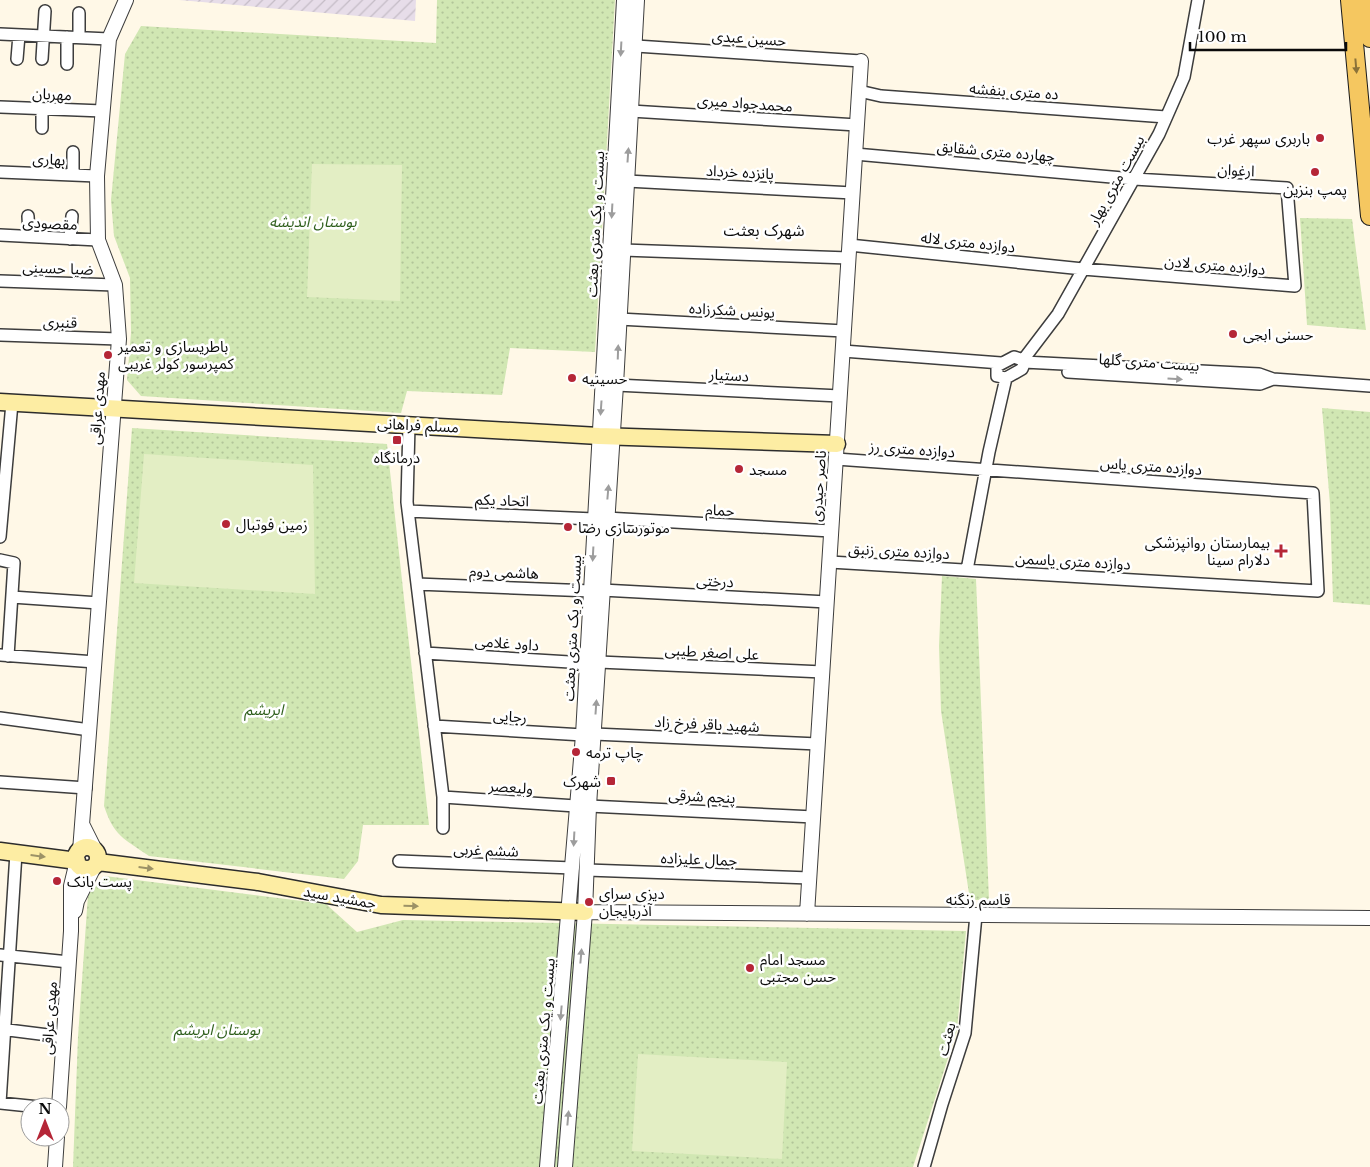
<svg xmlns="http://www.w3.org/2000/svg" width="1370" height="1167" font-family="'Libre Baskerville','Noto Sans Arabic',serif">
	<defs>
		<pattern id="industrial-furrows" width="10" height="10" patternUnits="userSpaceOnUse" patternTransform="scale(1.25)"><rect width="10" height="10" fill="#e7dde9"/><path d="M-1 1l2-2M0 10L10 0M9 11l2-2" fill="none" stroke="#c5bcc6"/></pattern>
		<pattern id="park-dots" width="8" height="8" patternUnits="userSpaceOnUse" patternTransform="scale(1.25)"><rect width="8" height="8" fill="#d1e7b3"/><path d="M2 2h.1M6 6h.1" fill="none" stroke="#b2c599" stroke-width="1.8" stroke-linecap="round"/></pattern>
	</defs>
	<rect width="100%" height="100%" fill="#fff8e7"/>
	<!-- industrial -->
	<path fill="url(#industrial-furrows)" d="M179,0H416L415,21Z"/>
	<!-- park -->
	<path fill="url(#park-dots)" d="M437,0H615L595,352L510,348L502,395L407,391L401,413L141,396L127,380L131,333L130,278L114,236L111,200L125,54L141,26L436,43Z
		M1300,218L1352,219L1366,330L1307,325Z
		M1322,408L1370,412V605L1333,602L1330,504Z
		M132,428L387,444L429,825H363L358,861L344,879L149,856C123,838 114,836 104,806Z
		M942,576L976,579L989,900H970L941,711L939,646Z
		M105,876L326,904L357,932L403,920L966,931L957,1030L913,1167H73L78,1037L88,895Z"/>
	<!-- pitch -->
	<path fill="#e3eec4" d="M312,164L402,165L400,301L307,297Z
		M144,454L313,465L315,594L134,583Z
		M638,1054L787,1062L782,1159L632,1151Z"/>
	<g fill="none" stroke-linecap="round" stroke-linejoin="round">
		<defs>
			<path id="minor" d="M79,13V37
				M0,34L109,39
				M67,37V64
				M636,46L861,61
				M17,59L19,35
				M42,59L45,11
				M859,91L881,96L1166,117
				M0,107L103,111
				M631,111L857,125
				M42,128V109
				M0,172L97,176
				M73,175V152
				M627,181L853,193
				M28,216L29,236
				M0,235L98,240
				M70,239L72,216
				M849,245L1083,269L1295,286L1287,188L1134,179L855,154
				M623,250L849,258
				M0,281L115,285
				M619,319L844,331
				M0,335L119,339
				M843,351L1001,363
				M1014,357L1023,360L1024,364L1022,369L1006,378L997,376V366Z
				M1023,360L1058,314L1159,134L1184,77L1198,0
				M1024,362L1259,374L1273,379L1370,386
				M1068,372L1260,384L1273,379
				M616,385L840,396
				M409,425L407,502L443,797V828
				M408,511L594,519
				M606,518L831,531
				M0,537L12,403
				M0,560L14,563L8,656
				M830,562L1318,591L1313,493L836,459
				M967,570L989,452L1006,378
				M417,584L591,591
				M602,590L827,602
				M12,597L99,603
				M425,653L586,663
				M0,655L95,662
				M599,662L823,672
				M0,718L90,730
				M434,726L583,735
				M594,734L818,744
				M0,782L86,788
				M443,797L576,806
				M589,806L814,817
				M399,861L573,868
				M587,870L810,878
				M0,955L69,962
				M0,1029L64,1037
				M0,1103L16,853
				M0,1103L39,1107
				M924,1167L942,1104L965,1033L976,915"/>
			<path id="tertiary" d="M83,826L96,852
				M80,851L119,339L115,285L98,240L97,176L109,39L126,0
				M75,911L77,901L94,867
				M585,912L1370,918
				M807,914L861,61
				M59,1107L71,931V886L77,861
				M55,1167L57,1137
				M547,1167L583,735L624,0
				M565,1167L585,912L589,806L616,385L637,0"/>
			<path id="secondary" d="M0,402L599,436L837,444
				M76 858a11 11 0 1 1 22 0a11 11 0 1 1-22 0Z
				M0,851L77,861
				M98,862L258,882L381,905L585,912"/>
			<path id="primary" d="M1350,0L1370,216
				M1366,0L1370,38"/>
		</defs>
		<!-- minor casing -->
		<use href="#minor" stroke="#3d3d3d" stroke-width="14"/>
		<!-- tertiary casing -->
		<use href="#tertiary" stroke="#3d3d3d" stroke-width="16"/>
		<!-- secondary casing -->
		<use href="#secondary" stroke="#2c2c2c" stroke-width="19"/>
		<!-- primary casing -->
		<use href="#primary" stroke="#1b1b1b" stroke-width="20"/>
		<!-- minor -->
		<use href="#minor" stroke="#fff" stroke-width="11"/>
		<!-- tertiary -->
		<use href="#tertiary" stroke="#fff" stroke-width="14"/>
		<!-- secondary -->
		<use href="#secondary" stroke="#fdeda3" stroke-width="16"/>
		<!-- primary -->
		<use href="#primary" stroke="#f5c760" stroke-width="18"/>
	</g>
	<!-- one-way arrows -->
	<defs><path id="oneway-solid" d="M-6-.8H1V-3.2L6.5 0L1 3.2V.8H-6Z" transform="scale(1.25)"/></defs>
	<g fill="#9d9d9d">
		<use href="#oneway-solid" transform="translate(621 49) rotate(93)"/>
		<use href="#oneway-solid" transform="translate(628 155) rotate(-86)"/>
		<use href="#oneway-solid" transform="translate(612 211) rotate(93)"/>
		<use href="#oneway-solid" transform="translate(618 352) rotate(-88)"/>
		<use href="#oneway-solid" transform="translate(1175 379) rotate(4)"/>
		<use href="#oneway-solid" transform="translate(601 408) rotate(94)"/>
		<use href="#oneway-solid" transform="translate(608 492) rotate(-85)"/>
		<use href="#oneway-solid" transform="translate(593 554) rotate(93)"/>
		<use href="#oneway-solid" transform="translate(596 707) rotate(-86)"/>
		<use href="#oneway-solid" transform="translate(574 839) rotate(93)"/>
		<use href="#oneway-solid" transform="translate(581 956) rotate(-85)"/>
		<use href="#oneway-solid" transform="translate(561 1013) rotate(95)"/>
		<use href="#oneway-solid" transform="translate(568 1118) rotate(-85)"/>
	</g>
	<use fill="#8b7239" href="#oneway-solid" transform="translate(1356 66) rotate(85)"/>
	<g fill="#9c9266">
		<use href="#oneway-solid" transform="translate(38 856) rotate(7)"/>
		<use href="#oneway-solid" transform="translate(146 868) rotate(7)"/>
		<use href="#oneway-solid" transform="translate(411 906) rotate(2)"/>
	</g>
	<!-- markers -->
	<g fill="#b52637" stroke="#fff" stroke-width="2">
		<circle cx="1320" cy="138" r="5"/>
		<circle cx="1315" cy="172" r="5"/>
		<circle cx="1233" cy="334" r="5"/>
		<circle cx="108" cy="355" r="5"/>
		<circle cx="572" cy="378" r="5"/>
		<rect x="392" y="435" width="10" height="10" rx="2.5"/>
		<circle cx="739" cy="469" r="5"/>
		<circle cx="226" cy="524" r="5"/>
		<circle cx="568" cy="527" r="5"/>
		<path d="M1278.5 543.5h5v5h5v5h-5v5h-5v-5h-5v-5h5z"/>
		<circle cx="576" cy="752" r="5"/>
		<rect x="606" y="776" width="10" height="10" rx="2.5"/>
		<circle cx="57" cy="881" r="5"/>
		<circle cx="589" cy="902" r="5"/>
		<circle cx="750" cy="968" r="5"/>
	</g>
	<g text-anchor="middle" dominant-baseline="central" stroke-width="5" stroke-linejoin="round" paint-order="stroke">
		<!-- street labels -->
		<g font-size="15" fill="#0a0a0a" stroke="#fff">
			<text transform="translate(749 38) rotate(4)">حسین عبدی</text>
			<text transform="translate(1014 91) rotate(4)">ده متری بنفشه</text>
			<text transform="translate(52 94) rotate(3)">مهربان</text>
			<text transform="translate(745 103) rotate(4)">محمدجواد میری</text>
			<text transform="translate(996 151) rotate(5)">چهارده متری شقایق</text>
			<text transform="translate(49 159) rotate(3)">بهاری</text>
			<text transform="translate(1236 170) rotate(3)">ارغوان</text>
			<text transform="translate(740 172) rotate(3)">پانزده خرداد</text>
			<text transform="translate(1116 180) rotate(-61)">بیست متری بهار</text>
			<text transform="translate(50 223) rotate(3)">مقصودی</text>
			<text transform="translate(595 224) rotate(-87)">بیست و یک متری بعثت</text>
			<text transform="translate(968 242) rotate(6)">دوازده متری لاله</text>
			<text transform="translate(1215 265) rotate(5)">دوازده متری لادن</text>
			<text transform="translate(58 268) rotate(2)">ضیا حسینی</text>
			<text transform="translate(732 310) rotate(3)">یونس شکرزاده</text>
			<text transform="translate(60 322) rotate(2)">قنبری</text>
			<text transform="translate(1149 362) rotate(4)">بیست متری گلها</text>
			<text transform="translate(729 375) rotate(3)">دستیار</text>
			<text transform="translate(97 408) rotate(-86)">مهدی عراقی</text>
			<text transform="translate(418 425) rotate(3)">مسلم فراهانی</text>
			<text transform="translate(912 449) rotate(4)">دوازده متری رز</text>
			<text transform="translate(1151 466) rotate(4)">دوازده متری یاس</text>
			<text transform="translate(818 486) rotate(-86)">ناصر حیدری</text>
			<text transform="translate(502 500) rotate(2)">اتحاد یکم</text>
			<text transform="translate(720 510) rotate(3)">حمام</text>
			<text transform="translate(899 551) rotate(3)">دوازده متری زنبق</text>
			<text transform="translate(1073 561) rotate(3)">دوازده متری یاسمن</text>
			<text transform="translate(504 572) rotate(2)">هاشمی دوم</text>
			<text transform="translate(715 581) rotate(3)">درختی</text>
			<text transform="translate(572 628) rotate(-87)">بیست و یک متری بعثت</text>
			<text transform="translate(507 643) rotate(4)">داود غلامی</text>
			<text transform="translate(712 652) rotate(3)">علی اصغر طیبی</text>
			<text transform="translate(510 716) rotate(4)">رجایی</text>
			<text transform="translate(707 724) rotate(3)">شهید باقر فرخ زاد</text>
			<text transform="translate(511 787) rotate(4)">ولیعصر</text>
			<text transform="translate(702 796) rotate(3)">پنجم شرقی</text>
			<text transform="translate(486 850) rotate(2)">ششم غربی</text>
			<text transform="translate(699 859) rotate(2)">جمال علیزاده</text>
			<text transform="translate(340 897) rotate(10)">جمشید سید</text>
			<text x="978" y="899">قاسم زنگنه</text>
			<text transform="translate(49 1018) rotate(-86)">مهدی عراقی</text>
			<text transform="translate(543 1031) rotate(-85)">بیست و یک متری بعثت</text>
			<text transform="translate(946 1039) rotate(-75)">بعثت</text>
		</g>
		<!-- poi labels -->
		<g font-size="15" fill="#0a0a0a" stroke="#fff" text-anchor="start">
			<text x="1310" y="138" text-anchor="end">باربری سپهر غرب</text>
			<text x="1315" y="189" text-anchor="middle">پمپ بنزین</text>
			<text x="1243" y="334">حسنی ابجی</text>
			<text x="118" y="346">باطریسازی و تعمیر<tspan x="118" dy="17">کمپرسور کولر غریبی</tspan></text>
			<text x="582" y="378">حسینیه</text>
			<text x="397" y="457" text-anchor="middle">درمانگاه</text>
			<text x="749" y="469">مسجد</text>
			<text x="236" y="524">زمین فوتبال</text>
			<text x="578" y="527">موتورسازی رضا</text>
			<text x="1270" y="542" text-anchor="end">بیمارستان روانپزشکی<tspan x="1270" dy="17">دلارام سینا</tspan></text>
			<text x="586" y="752">چاپ ترمه</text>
			<text x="601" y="781" text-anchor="end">شهرک</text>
			<text x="67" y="881">پست بانک</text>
			<text x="599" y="893">دیزی سرای<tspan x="599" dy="17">آذربایجان</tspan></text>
			<text x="760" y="959">مسجد امام<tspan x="760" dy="17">حسن مجتبی</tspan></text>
		</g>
		<!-- park labels -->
		<g font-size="15" font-style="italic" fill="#2f5f1d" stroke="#fff">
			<text x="313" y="221">بوستان اندیشه</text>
			<text x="264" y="709">ابریشم</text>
			<text x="217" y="1029">بوستان ابریشم</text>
		</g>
		<!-- neighbourhood labels -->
		<g font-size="16" fill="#0a0a0a" stroke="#fff">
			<text x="764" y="230">شهرک بعثت</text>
		</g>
	</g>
	<!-- north arrow -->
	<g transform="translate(45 1122)"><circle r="24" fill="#ffffff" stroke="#9d9d9d"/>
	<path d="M0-4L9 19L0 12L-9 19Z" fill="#b52637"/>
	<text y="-8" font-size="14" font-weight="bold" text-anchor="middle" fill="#0a0a0a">N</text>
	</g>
	<!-- scale -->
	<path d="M1190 42v8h156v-8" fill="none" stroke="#0a0a0a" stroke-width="2.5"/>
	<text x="1198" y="42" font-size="15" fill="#0a0a0a" stroke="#ffffff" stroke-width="4" paint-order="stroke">100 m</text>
</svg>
